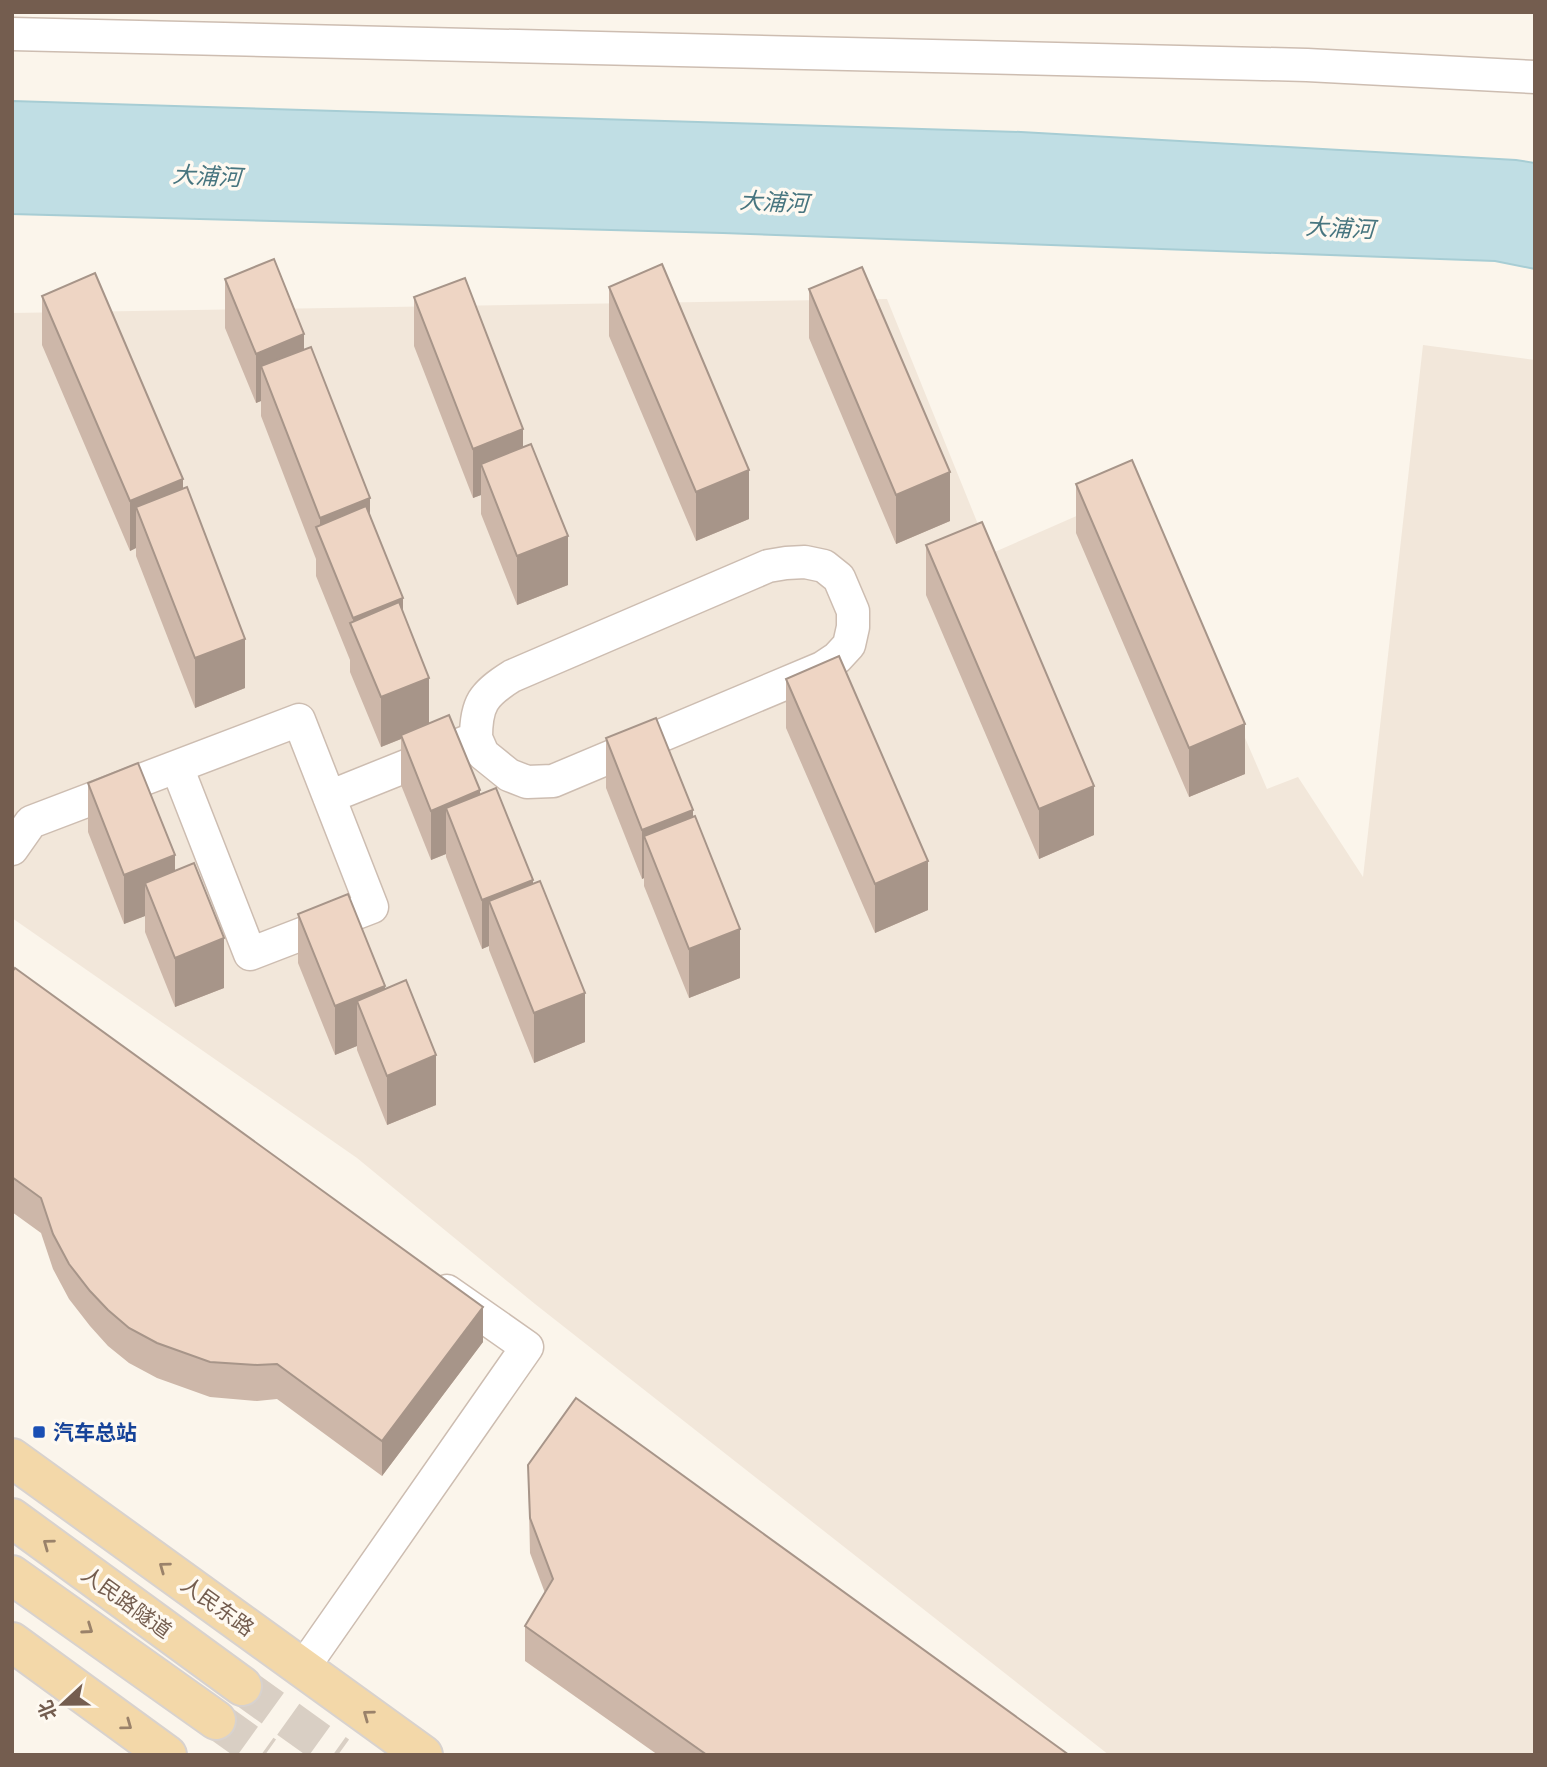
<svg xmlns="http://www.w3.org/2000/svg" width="1547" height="1767" font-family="'Noto Sans','Noto Sans SC',sans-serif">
	<rect width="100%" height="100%" fill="#fbf5eb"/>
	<!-- residential -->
	<path fill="#f2e7da" d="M887,299L990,554L1138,489L1267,789L1298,777L1363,877L1423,345L1535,360V1755H1109L535,1304L357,1158L12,918V313Z"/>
	<!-- water -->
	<path fill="#c0dee4" stroke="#a7cdd4" stroke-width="2" d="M12,101L1021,132L1516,160L1535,163V269L1495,261L723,233L12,214Z"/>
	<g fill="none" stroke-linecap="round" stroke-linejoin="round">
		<!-- primary-tunnel -->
		<path stroke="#d9cfc4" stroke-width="38" stroke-dasharray="38 19" stroke-linecap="butt" d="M242,1686L338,1755
			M216,1720L265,1755"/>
		<defs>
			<path id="street" d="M12,34L1307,65L1535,77
				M329,797L476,738C476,704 483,694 512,676L768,566L786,563L805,562L824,566L839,578L853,611V627L849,645L837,658L822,668L553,781L527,782L509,775L483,754L476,738
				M12,849L31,822L299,720L372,907L250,954L177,767
				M303,1668L527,1347L447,1291"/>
			<path id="primary" d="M12,1458L423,1755
				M12,1518L242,1686
				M12,1575L216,1720
				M12,1642L167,1755"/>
		</defs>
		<!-- street casing -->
		<use href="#street" stroke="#cdbdb1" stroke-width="35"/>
		<!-- primary casing -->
		<use href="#primary" stroke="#d8d2ce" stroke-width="42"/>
		<!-- street -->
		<use href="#street" stroke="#fff" stroke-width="32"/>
		<!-- primary -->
		<use href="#primary" stroke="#f3d8a9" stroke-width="38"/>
	</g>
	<!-- wall -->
	<path fill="#cdb7a9" d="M225,279L304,349L370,515L403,613L429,724L480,794L533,884L585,1042L534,1063L489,950V946L482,949L446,857V854L431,860L401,785V739L381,747L350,672V660L316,576V559L261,416V401L256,403L225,328Z
		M609,287L749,519L696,541L609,336Z
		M809,289L950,521L896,544L809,338Z
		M42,296L183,489L245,688L195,708L136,556V548L130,551L42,345Z
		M414,297L523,447L568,585L517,605L481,514V495L473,498L414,346Z
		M1076,484L1245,774L1189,797L1076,533Z
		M926,545L1094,835L1039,859L926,595Z
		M786,679L928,910L875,933L786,728Z
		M606,738L693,817L740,978L689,998L644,886V878L642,879L606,788Z
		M88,783L175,871L224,988L175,1007L145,932V916L124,924L88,832Z
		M298,914L385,989L436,1105L387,1125L357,1050V1046L335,1055L298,963Z
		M12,972L483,1342L382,1476L277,1399L257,1401L210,1397L157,1378L129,1363L108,1346L90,1326L69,1299L53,1269L41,1233L12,1212Z
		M528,1465L1069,1755H658L525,1661V1626L545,1593L530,1553Z"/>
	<!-- shaded-wall -->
	<path fill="#a79589" d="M304,334V384L261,366V401L256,403V354Z
		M523,429V479L481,464V495L473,498V449Z
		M749,470V519L696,541V492Z
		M950,472V521L896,544V495Z
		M183,479V528L136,507V548L130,551V501Z
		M370,498V548L320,535V518Z
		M568,536V585L517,605V556Z
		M403,598V647L353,630V618Z
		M245,639V688L195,708V658Z
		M429,678V727L401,735V739L381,747V697Z
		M1245,724V774L1189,797V748Z
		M1094,786V835L1039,859V809Z
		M480,790V840L446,808V854L431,860V811Z
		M693,810V859L644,836V878L642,879V830Z
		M175,855V904L145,883V916L124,924V875Z
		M928,861V910L875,933V884Z
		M533,880V929L489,901V946L482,949V900Z
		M740,929V978L689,998V949Z
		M224,938V988L175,1007V958Z
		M385,986V1035L357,1001V1046L335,1055V1006Z
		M585,993V1042L534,1063V1013Z
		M436,1055V1105L387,1125V1076Z
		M483,1307V1342L382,1476V1441Z"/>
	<!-- building -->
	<path fill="#eed5c4" stroke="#a79589" stroke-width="2" d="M274,259L304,334L256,354L225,279Z
		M662,264L749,470L696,492L609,287Z
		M862,267L950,472L896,495L809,289Z
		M95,273L183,479L130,501L42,296Z
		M465,278L523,429L473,449L414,297Z
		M311,347L370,498L320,518L261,366Z
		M531,444L568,536L517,556L481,464Z
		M1132,460L1245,724L1189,748L1076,484Z
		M187,487L245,639L195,658L136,507Z
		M366,506L403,598L353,618L316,527Z
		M982,522L1094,786L1039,809L926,545Z
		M399,602L429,678L381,697L350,623Z
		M839,656L928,861L875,884L786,679Z
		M449,715L480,790L431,811L401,735Z
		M656,718L693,810L642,830L606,738Z
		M138,763L175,855L124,875L88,783Z
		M496,788L533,880L482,900L446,808Z
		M695,816L740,929L689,949L644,836Z
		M194,863L224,938L175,958L145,883Z
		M540,881L585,993L534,1013L489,901Z
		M348,894L385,986L335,1006L298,914Z
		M15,968L483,1307L382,1441L277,1364L257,1365L210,1362L157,1343L129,1328L108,1310L90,1291L69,1264L53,1234L41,1198L12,1177V972Z
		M406,980L436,1055L387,1076L357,1001Z
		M576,1398L1069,1755H707L525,1626L553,1579L530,1518L528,1465Z"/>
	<!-- one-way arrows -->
	<defs><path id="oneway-chevron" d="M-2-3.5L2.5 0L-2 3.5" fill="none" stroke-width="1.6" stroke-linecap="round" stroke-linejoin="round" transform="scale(1.75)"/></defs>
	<g stroke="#9a826a">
		<use href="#oneway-chevron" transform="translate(48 1544) rotate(-144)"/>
		<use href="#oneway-chevron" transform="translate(164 1567) rotate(-144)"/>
		<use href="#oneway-chevron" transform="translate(88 1629) rotate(35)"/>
		<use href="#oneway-chevron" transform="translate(368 1715) rotate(-144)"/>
		<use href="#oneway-chevron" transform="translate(127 1725) rotate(36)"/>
	</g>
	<!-- markers -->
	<rect fill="#1a4fb4" stroke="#fef9f1" stroke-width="2.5" x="32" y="1425" width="14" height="14" rx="3.5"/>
	<g text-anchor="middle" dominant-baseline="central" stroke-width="7" stroke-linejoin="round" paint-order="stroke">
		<!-- transit labels -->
		<g font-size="21" font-weight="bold" fill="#164399" stroke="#fef9f1" text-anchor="start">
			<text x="53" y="1432">汽车总站</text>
		</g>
		<!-- street labels -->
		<g font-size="21" fill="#745d4f" stroke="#fef9f1">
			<text transform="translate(127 1602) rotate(36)">人民路隧道</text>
			<text transform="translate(218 1606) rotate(36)">人民东路</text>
		</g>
		<!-- water labels -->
		<g font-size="23" font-style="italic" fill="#47757f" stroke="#fef9f1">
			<text transform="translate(207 175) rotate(3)">大浦河</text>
			<text transform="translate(774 201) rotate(3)">大浦河</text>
			<text transform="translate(1340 227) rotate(3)">大浦河</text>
		</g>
	</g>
	<!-- border -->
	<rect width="1547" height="1767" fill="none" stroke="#745d4f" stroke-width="28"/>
	<!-- north arrow -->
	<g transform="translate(63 1704) rotate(248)" stroke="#fef9f1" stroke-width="5" paint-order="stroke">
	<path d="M0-5L12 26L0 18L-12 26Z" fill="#745d4f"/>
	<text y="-10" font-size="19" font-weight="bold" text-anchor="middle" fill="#745d4f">北</text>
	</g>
</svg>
